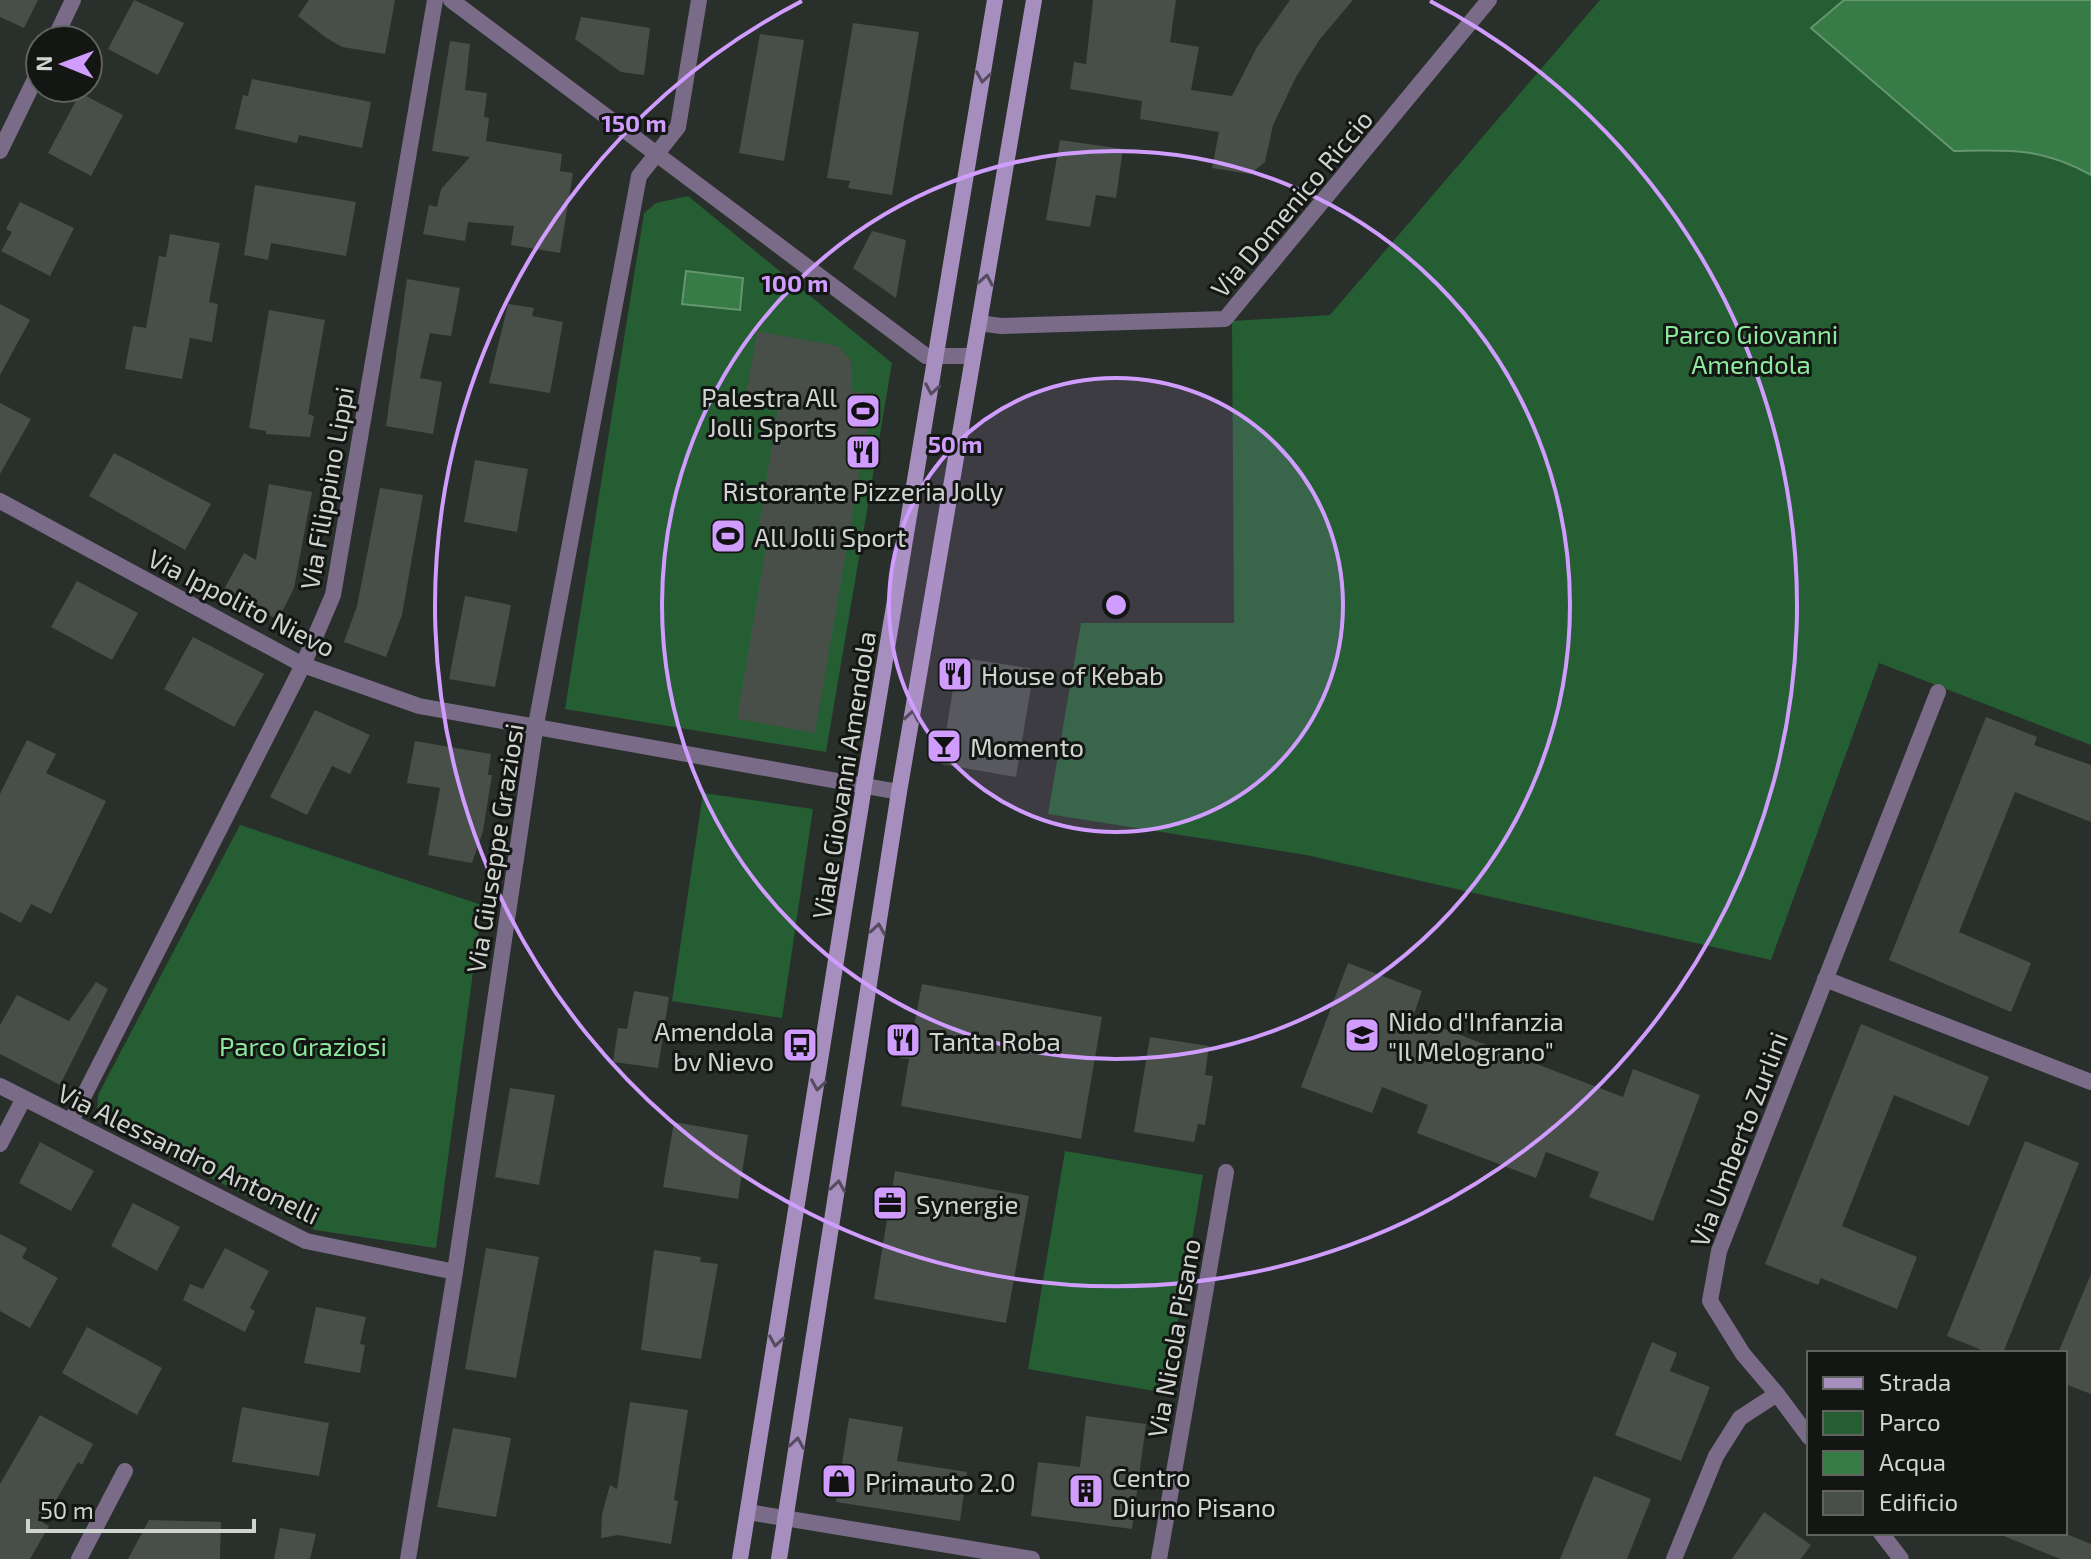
<svg xmlns="http://www.w3.org/2000/svg" width="2091" height="1559" font-family="'Exo 2',sans-serif">
	<rect width="100%" height="100%" fill="#292f2a"/>
	<!-- green -->
	<path fill="#255e33" d="M1600,0H2091V745L1879,663L1771,960L1306,855L1048,814L1081,623H1234L1232,321L1330,315Z
		M688,196L892,363L826,752L565,709L644,213L656,203Z
		M703,793L813,809L782,1018L672,1001Z
		M240,825L482,905L436,1248L315,1230L111,1128L97,1113L98,1095Z
		M1065,1151L1203,1175L1166,1393L1028,1369Z"/>
	<!-- water -->
	<path fill="#377b46" stroke="#65966f" stroke-width="2" d="M1844,0H2091V175C2042,147 2008,150 1954,151L1811,28Z
		M686,271L743,278L740,310L682,304Z"/>
	<!-- building -->
	<path fill="#484f49" d="M0,0H38L24,28L0,17Z
		M134,0L184,23L158,75L108,49Z
		M309,0H395L385,54L342,47L325,37L298,16Z
		M1093,0H1176L1170,42L1199,47L1191,90L1232,96L1257,47L1290,0H1353L1320,39L1296,77L1273,125L1265,162L1250,174L1212,168L1219,132L1140,119L1142,101L1070,89L1074,62L1086,64Z
		M581,17L650,28L644,75L621,72L575,39Z
		M853,23L919,32L892,195L848,188L850,181L827,178Z
		M760,34L804,40L784,161L739,153Z
		M450,41L470,44L465,90L487,93L484,117L489,118L486,141L562,154L560,171L573,173L560,253L511,245L514,226L468,222L465,241L423,234L429,205L437,207L441,189L470,157L432,151Z
		M252,79L371,102L362,148L299,135L297,143L235,129L243,95L248,96Z
		M80,93L123,115L91,176L48,153Z
		M1060,140L1123,149L1116,198L1096,195L1090,227L1046,220Z
		M255,185L356,202L346,256L271,243L268,260L244,255Z
		M20,202L74,228L50,276L1,251L12,232L6,229Z
		M872,231L906,240L896,298L853,268Z
		M170,234L220,243L209,302L218,304L212,342L190,338L182,379L125,369L133,326L146,328L159,256L166,257Z
		M407,279L460,288L451,336L430,333L420,378L442,382L433,434L386,426Z
		M0,304L30,320L0,375Z
		M508,304L534,308L532,316L563,322L550,393L489,383Z
		M269,310L325,320L308,414L314,416L310,437L266,434V431L249,428Z
		M757,331L838,346L851,360L852,391L873,394L815,733L737,719L766,547L756,545L778,407L745,402Z
		M0,403L31,419L0,474Z
		M114,453L211,504L185,550L89,496Z
		M475,460L528,469L517,532L464,522Z
		M269,484L312,492L294,588L278,620L223,591L244,553L256,560Z
		M380,488L423,495L402,615L386,657L344,642L357,606Z
		M77,581L138,613L112,660L51,627Z
		M465,596L511,605L495,687L449,679Z
		M193,637L264,674L234,727L164,689Z
		M958,657L1034,669L1016,777L941,764Z
		M315,710L370,735L350,774L332,766L307,815L270,797Z
		M1986,717L2037,737L2034,745L2091,765V822L2015,792L1959,932L2031,963L2011,1012L1889,960Z
		M27,740L56,754L46,773L106,801L51,914L31,904L21,923L0,912V794Z
		M415,741L491,754L488,775H492L483,831L472,863L428,855L440,788L407,783Z
		M1348,963L1422,991L1413,1017L1623,1097L1633,1069L1700,1095L1653,1221L1589,1197L1599,1172L1546,1152L1536,1178L1417,1133L1428,1105L1382,1087L1372,1113L1301,1087Z
		M96,982L108,989L60,1085L0,1054V1025L17,995L69,1021Z
		M922,984L1102,1017L1081,1139L901,1106L909,1059L900,1058L904,1031L913,1032Z
		M634,991L669,997L658,1068L613,1062L618,1028L627,1029Z
		M1861,1024L1989,1077L1969,1126L1894,1095L1842,1226L1917,1257L1897,1309L1821,1278L1818,1285L1765,1264Z
		M1150,1037L1209,1046L1205,1075L1213,1076L1205,1125L1198,1124L1194,1142L1134,1132Z
		M510,1088L555,1095L539,1185L495,1177Z
		M674,1122L748,1135L738,1199L663,1187Z
		M2025,1141L2079,1163L2003,1353H1989L1947,1336Z
		M40,1142L94,1171L71,1211L19,1183Z
		M895,1171L1029,1196L1006,1323L874,1299Z
		M133,1203L180,1227L157,1271L111,1246Z
		M0,1234L27,1248L22,1258L58,1278L30,1328L0,1311Z
		M225,1248L269,1271L250,1308L255,1311L245,1332L183,1300L190,1284L203,1289Z
		M486,1248L539,1257L516,1378L465,1369Z
		M654,1250L701,1257L700,1262L718,1264L701,1359L641,1350Z
		M2091,1274V1394L2065,1384V1353H2058Z
		M316,1307L366,1317L360,1344L365,1345L360,1373L304,1363Z
		M87,1327L162,1368L137,1415L62,1373Z
		M1652,1342L1677,1353L1670,1371L1710,1387L1681,1461L1615,1435Z
		M630,1402L688,1410L674,1500L678,1501L671,1544L618,1535L601,1538L602,1514L610,1485L617,1489Z
		M242,1407L329,1423L319,1476L232,1462Z
		M40,1415L93,1444L82,1465L78,1462L43,1523L49,1526L30,1559H0V1484Z
		M1086,1416L1146,1424L1132,1529L1031,1516L1038,1462L1080,1467Z
		M849,1418L903,1427L897,1461L967,1472L960,1521L836,1502Z
		M453,1428L511,1438L496,1517L437,1507Z
		M1594,1476L1651,1499L1627,1559H1560Z
		M1764,1512L1811,1545L1801,1559H1732Z
		M149,1520L221,1522L220,1559H128Z
		M280,1528L316,1534L310,1559H274Z
		M2064,1533L2091,1544V1559H2060L1999,1534Z"/>
	<g fill="none" stroke-linecap="round" stroke-linejoin="round">
		<!-- minor -->
		<path stroke="#7a6c89" stroke-width="16" d="M451,0L926,356H973
			M54,40L73,0
			M0,151L40,69
			M979,323L1001,326L1225,319L1489,0
			M0,501L303,665L419,706L899,792
			M1825,979L2091,1082
			M0,1086L306,1241L455,1272
			M71,1121L303,665L333,595L435,0
			M0,1144L24,1098
			M1777,1394L1743,1354L1710,1301L1719,1251L1938,692
			M748,1512L1032,1559
			M1881,1533L1901,1559
			M79,1559L125,1471
			M408,1559L455,1272L535,730L639,176L678,127L699,0
			M1159,1559L1226,1172
			M1674,1559L1716,1456L1740,1418L1777,1394L1809,1437"/>
		<!-- secondary -->
		<path stroke="#a68fbe" stroke-width="16" d="M740,1559L864,786L995,0
			M779,1559L899,792L1034,0"/>
	</g>
	<!-- one-way arrows -->
	<defs><path id="oneway-chevron" d="M-2-3.5L2.5 0L-2 3.5" fill="none" stroke-width="1.6" stroke-linecap="round" stroke-linejoin="round" transform="scale(2)"/></defs>
	<g stroke="#564c60">
		<use href="#oneway-chevron" transform="translate(983 77) rotate(99)"/>
		<use href="#oneway-chevron" transform="translate(986 280) rotate(-80)"/>
		<use href="#oneway-chevron" transform="translate(932 389) rotate(100)"/>
		<use href="#oneway-chevron" transform="translate(912 716) rotate(-80)"/>
		<use href="#oneway-chevron" transform="translate(878 929) rotate(-81)"/>
		<use href="#oneway-chevron" transform="translate(818 1085) rotate(99)"/>
		<use href="#oneway-chevron" transform="translate(838 1186) rotate(-81)"/>
		<use href="#oneway-chevron" transform="translate(776 1341) rotate(99)"/>
		<use href="#oneway-chevron" transform="translate(797 1443) rotate(-81)"/>
	</g>
	<!-- distance rings -->
	<circle cx="1116" cy="605" r="227" fill="#d09dff" fill-opacity=".12"/>
	<g fill="none" stroke="#d09dff" stroke-width="4">
		<circle cx="1116" cy="605" r="227"/>
		<circle cx="1116" cy="605" r="454"/>
		<path d="M1430 1A681 681 0 1 1 802 1"/>
	</g>
	<!-- icons -->
	<defs>
		<symbol id="stadium-square" viewBox="-11 -11 22 22"><rect x="-9" y="-9" width="18" height="18" rx="4" fill="#d09dff" stroke="#141614"/><path d="M0-5a6.5 5 0 1 0 0 10a6.5 5 0 1 0 0-10ZM-3.5-1.8h7v3.6h-7Z" fill="#111"/></symbol>
		<symbol id="restaurant-square" viewBox="-11 -11 22 22"><rect x="-9" y="-9" width="18" height="18" rx="4" fill="#d09dff" stroke="#141614"/><path d="M-5-6h1v4h1v-4h1v4h1v-4h1v5L-1.5 .5V6h-2V.5L-5-1ZM5-6V6H3V1.5H1.5Q1.5-4 5-6Z" fill="#111"/></symbol>
		<symbol id="bar-square" viewBox="-11 -11 22 22"><rect x="-9" y="-9" width="18" height="18" rx="4" fill="#d09dff" stroke="#141614"/><path d="M-6-5H6L.8 .8V4.5H3.5V6h-7V4.5H-.8V.8Z" fill="#111"/></symbol>
		<symbol id="school-square" viewBox="-11 -11 22 22"><rect x="-9" y="-9" width="18" height="18" rx="4" fill="#d09dff" stroke="#141614"/><path d="M0-5L7-2L0 1L-7-2ZM-4 1L0 2.5L4 1V4Q0 6-4 4Z" fill="#111"/></symbol>
		<symbol id="bus-square" viewBox="-11 -11 22 22"><rect x="-9" y="-9" width="18" height="18" rx="4" fill="#d09dff" stroke="#141614"/><path d="M-5-6H5V4H4V6H2V4H-2V6H-4V4H-5ZM-3.5-4V0h7V-4ZM-3.5 1.2v1.5H-2V1.2ZM2 1.2v1.5H3.5V1.2Z" fill="#111"/></symbol>
		<symbol id="office-square" viewBox="-11 -11 22 22"><rect x="-9" y="-9" width="18" height="18" rx="4" fill="#d09dff" stroke="#141614"/><path d="M-6-3h4V-5.5h4V-3h4V5H-6ZM-1-4.5V-3h2v-1.5ZM-6 0V1H6V0Z" fill="#111"/></symbol>
		<symbol id="shop-square" viewBox="-11 -11 22 22"><rect x="-9" y="-9" width="18" height="18" rx="4" fill="#d09dff" stroke="#141614"/><path d="M-5-2.5h2.3a2.7 3.5 0 0 1 5.4 0H5L5.5 6h-11ZM-1.5-2.5h3a1.5 2.3 0 0 0-3 0Z" fill="#111"/></symbol>
		<symbol id="building-square" viewBox="-11 -11 22 22"><rect x="-9" y="-9" width="18" height="18" rx="4" fill="#d09dff" stroke="#141614"/><path d="M-4-6H4V6H1V3H-1V6H-4ZM-2.5-4.3h1.7v1.8h-1.7ZM.8-4.3h1.7v1.8H.8ZM-2.5-1h1.7V.8h-1.7ZM.8-1h1.7V.8H.8Z" fill="#111"/></symbol>
	</defs>
	<g fill-rule="evenodd">
		<use href="#stadium-square" x="843" y="391" width="40" height="40"/>
		<use href="#restaurant-square" x="843" y="432" width="40" height="40"/>
		<use href="#stadium-square" x="708" y="516" width="40" height="40"/>
		<use href="#restaurant-square" x="935" y="654" width="40" height="40"/>
		<use href="#bar-square" x="924" y="726" width="40" height="40"/>
		<use href="#school-square" x="1342" y="1015" width="40" height="40"/>
		<use href="#restaurant-square" x="883" y="1020" width="40" height="40"/>
		<use href="#bus-square" x="780" y="1025" width="40" height="40"/>
		<use href="#office-square" x="870" y="1183" width="40" height="40"/>
		<use href="#shop-square" x="819" y="1461" width="40" height="40"/>
		<use href="#building-square" x="1066" y="1471" width="40" height="40"/>
	</g>
	<g text-anchor="middle" dominant-baseline="central" stroke-width="6" stroke-linejoin="round" paint-order="stroke">
		<!-- street labels -->
		<g font-size="26" fill="#d0d4d0" stroke="#141614">
			<text transform="translate(1291 203) rotate(-50)">Via Domenico Riccio</text>
			<text transform="translate(326 488) rotate(-80)">Via Filippino Lippi</text>
			<text transform="translate(242 602) rotate(27)">Via Ippolito Nievo</text>
			<text transform="translate(843 775) rotate(-81)">Viale Giovanni Amendola</text>
			<text transform="translate(494 848) rotate(-81)">Via Giuseppe Graziosi</text>
			<text transform="translate(1738 1139) rotate(-69)">Via Umberto Zurlini</text>
			<text transform="translate(189 1153) rotate(26)">Via Alessandro Antonelli</text>
			<text transform="translate(1173 1338) rotate(-80)">Via Nicola Pisano</text>
		</g>
		<!-- park labels -->
		<g font-size="26" fill="#8ce99d" stroke="#141614">
			<text x="1751" y="333">Parco Giovanni<tspan x="1751" dy="30">Amendola</tspan></text>
			<text x="303" y="1045">Parco Graziosi</text>
		</g>
		<!-- poi labels -->
		<g font-size="26" fill="#d0d4d0" stroke="#141614" text-anchor="start">
			<text x="837" y="396" text-anchor="end">Palestra All<tspan x="837" dy="30">Jolli Sports</tspan></text>
			<text x="863" y="490" text-anchor="middle">Ristorante Pizzeria Jolly</text>
			<text x="754" y="536">All Jolli Sport</text>
			<text x="981" y="674">House of Kebab</text>
			<text x="970" y="746">Momento</text>
			<text x="1388" y="1020">Nido d'Infanzia<tspan x="1388" dy="30">"Il Melograno"</tspan></text>
			<text x="774" y="1030" text-anchor="end">Amendola<tspan x="774" dy="30">bv Nievo</tspan></text>
			<text x="929" y="1040">Tanta Roba</text>
			<text x="916" y="1203">Synergie</text>
			<text x="1112" y="1476">Centro<tspan x="1112" dy="30">Diurno Pisano</tspan></text>
			<text x="865" y="1481">Primauto 2.0</text>
		</g>
	</g>
	<circle cx="1116" cy="605" r="12" fill="#d09dff" stroke="#141614" stroke-width="4"/>
	<g font-size="24" text-anchor="middle" font-weight="bold" fill="#d09dff" stroke="#141614" stroke-width="6" stroke-linejoin="round" paint-order="stroke">
		<text x="634" y="132">150 m</text>
		<text x="795" y="292">100 m</text>
		<text x="955" y="453">50 m</text>
	</g>
	<!-- legend -->
	<rect x="1807" y="1351" width="260" height="184" fill="#141614" stroke="#5f625f" stroke-width="2"/>
	<rect x="1823" y="1377" width="40" height="12" fill="#a68fbe" stroke="#5f625f" stroke-width="2"/>
	<text x="1879" y="1391" font-size="24" fill="#d0d4d0">Strada</text>
	<rect x="1823" y="1411" width="40" height="24" fill="#255e33" stroke="#5f625f" stroke-width="2"/>
	<text x="1879" y="1431" font-size="24" fill="#d0d4d0">Parco</text>
	<rect x="1823" y="1451" width="40" height="24" fill="#377b46" stroke="#5f625f" stroke-width="2"/>
	<text x="1879" y="1471" font-size="24" fill="#d0d4d0">Acqua</text>
	<rect x="1823" y="1491" width="40" height="24" fill="#484f49" stroke="#5f625f" stroke-width="2"/>
	<text x="1879" y="1511" font-size="24" fill="#d0d4d0">Edificio</text>
	<!-- north arrow -->
	<g transform="translate(64 64) rotate(271)"><circle r="38" fill="#141614" stroke="#5f625f" stroke-width="2"/>
	<path d="M0-6L14 30L0 20L-14 30Z" fill="#d09dff"/>
	<text y="-12" font-size="22" font-weight="bold" text-anchor="middle" fill="#d0d4d0">N</text>
	</g>
	<!-- scale -->
	<path d="M28 1519v12h226v-12" fill="none" stroke="#d0d4d0" stroke-width="4"/>
	<text x="40" y="1519" font-size="24" fill="#d0d4d0" stroke="#141614" stroke-width="6" paint-order="stroke">50 m</text>
</svg>
